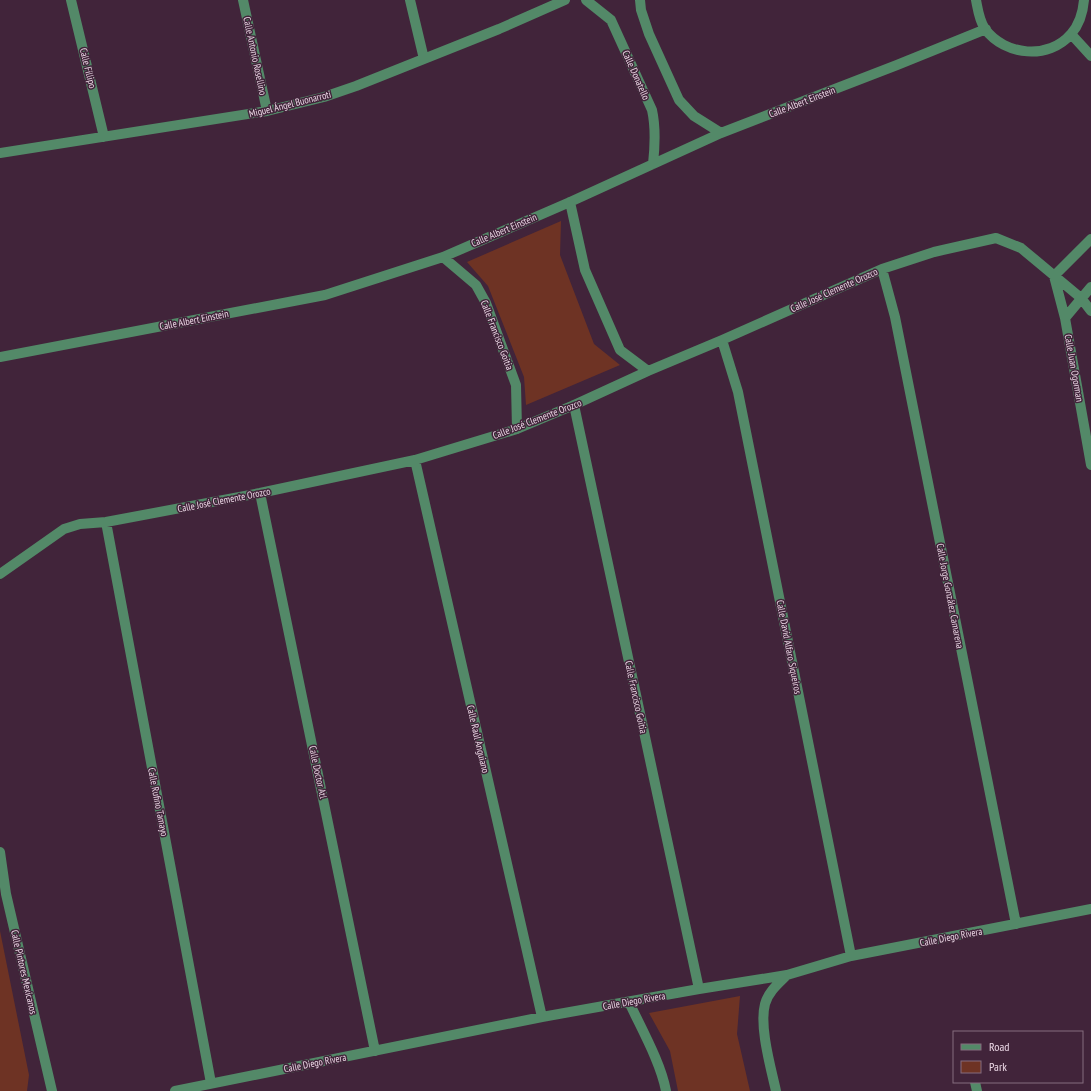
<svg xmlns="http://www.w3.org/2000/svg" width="1091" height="1091" font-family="'PT Sans Narrow',sans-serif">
	<rect width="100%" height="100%" fill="#41243a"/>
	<!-- green -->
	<path fill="#6e3324" d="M561,221L560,255L594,344L620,365L526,405L524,377L488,286L467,262Z
		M0,931L29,1075L27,1091H0Z
		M740,996L737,1034L750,1091H678L670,1051L649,1013Z"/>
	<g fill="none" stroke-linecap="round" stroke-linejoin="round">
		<!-- minor -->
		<path stroke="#538968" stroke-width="10" d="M71,0L104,137
			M243,0L267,111
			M410,0L424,59
			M586,0L611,20L652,110C656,128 655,146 653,164
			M640,0L641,10L649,34L679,100L694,116L721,133
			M976,0C978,10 979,20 985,29C1005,56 1049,60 1071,34C1079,25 1083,12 1084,0
			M1071,34L1091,56
			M0,153L267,111L324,97L356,86L499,29L565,0
			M570,202L585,270L620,350L648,371
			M443,257L476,285L486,303L516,385L517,429
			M882,269L895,317L1016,924
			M1054,276L1065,318L1091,465
			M1054,276L1091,239
			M1065,318L1091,287
			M722,340L738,392L851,956
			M0,357L325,295L443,257L570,202L721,133L897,65L986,29
			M574,405L699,989
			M415,460L542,1017
			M260,493L375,1051
			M106,522L211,1083
			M0,574L64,529L80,524L106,522L260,493L415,460L517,429L574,405L648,371L722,340L882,269L934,252L996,238L1021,248L1081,298L1091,311
			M0,852L6,894L52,1091
			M629,1002C641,1028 661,1063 666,1091
			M975,1082L977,1091
			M175,1091L542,1017L699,989L787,975L851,956L1091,909
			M776,1091C771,1068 759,1027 765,1004C768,992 779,983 787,975"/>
	</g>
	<g text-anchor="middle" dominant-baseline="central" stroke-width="3" stroke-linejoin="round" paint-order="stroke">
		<!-- street labels -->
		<g font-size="10" fill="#ebd7e5" stroke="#41243a">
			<text transform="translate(255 56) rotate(78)">Calle Antonio Rosellino</text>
			<text transform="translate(88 68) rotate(76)">Calle Fillipo</text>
			<text transform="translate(636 75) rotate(66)">Calle Donatello</text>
			<text transform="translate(802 102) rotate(-21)">Calle Albert Einstein</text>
			<text transform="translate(290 104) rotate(-14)">Miguel Ángel Buonarroti</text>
			<text transform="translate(504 230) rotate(-23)">Calle Albert Einstein</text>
			<text transform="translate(834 290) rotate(-24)">Calle José Clemente Orozco</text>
			<text transform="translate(194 320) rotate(-11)">Calle Albert Einstein</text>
			<text transform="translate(497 335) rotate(69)">Calle Francisco Goitia</text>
			<text transform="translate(1074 368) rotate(80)">Calle Juan Ogorman</text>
			<text transform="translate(537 419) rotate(-21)">Calle José Clemente Orozco</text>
			<text transform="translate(224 500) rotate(-11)">Calle José Clemente Orozco</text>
			<text transform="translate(950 596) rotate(79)">Calle Jorge González Camarena</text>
			<text transform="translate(789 647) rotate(79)">Calle David Alfaro Siqueiros</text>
			<text transform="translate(636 697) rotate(78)">Calle Francisco Goitia</text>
			<text transform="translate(478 739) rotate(77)">Calle Raúl Anguiano</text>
			<text transform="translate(318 772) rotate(78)">Calle Doctor Atl</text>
			<text transform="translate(158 802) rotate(79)">Calle Rufino Tamayo</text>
			<text transform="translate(951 937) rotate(-11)">Calle Diego Rivera</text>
			<text transform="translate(24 972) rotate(77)">Calle Pintores Mexicanos</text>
			<text transform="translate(634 1001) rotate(-10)">Calle Diego Rivera</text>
			<text transform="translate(315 1063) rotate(-11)">Calle Diego Rivera</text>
		</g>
	</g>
	<!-- legend -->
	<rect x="953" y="1031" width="130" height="52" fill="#41243a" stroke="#856c7e"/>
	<rect x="961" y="1044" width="20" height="6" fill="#538968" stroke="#856c7e"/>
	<text x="989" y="1051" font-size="12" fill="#ebd7e5">Road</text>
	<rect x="961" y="1061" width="20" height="12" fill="#6e3324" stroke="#856c7e"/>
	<text x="989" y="1071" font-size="12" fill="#ebd7e5">Park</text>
</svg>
